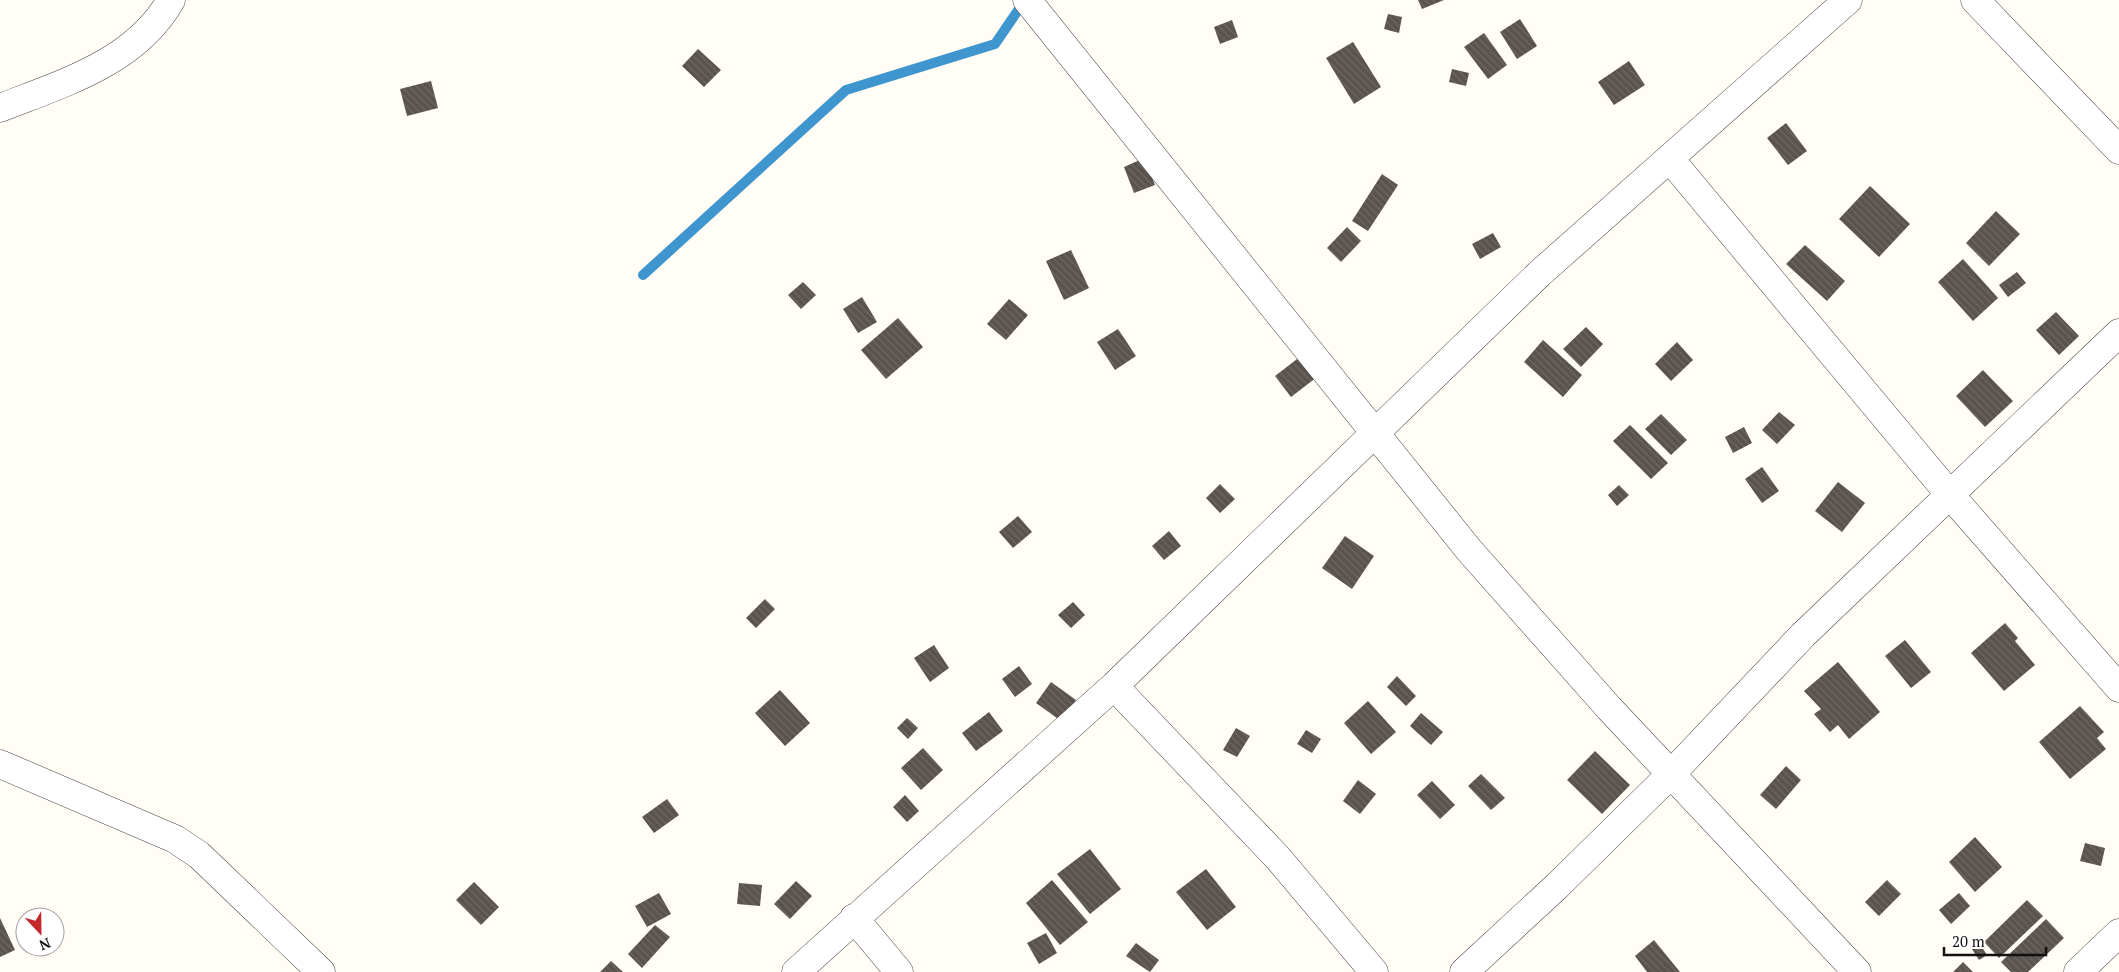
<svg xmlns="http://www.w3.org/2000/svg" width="2119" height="972" font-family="'PT Serif',serif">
	<defs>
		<pattern id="building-back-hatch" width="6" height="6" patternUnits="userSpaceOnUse" patternTransform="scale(1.25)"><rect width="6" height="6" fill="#5a524d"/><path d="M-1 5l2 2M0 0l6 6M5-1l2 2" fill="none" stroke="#6d6662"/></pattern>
	</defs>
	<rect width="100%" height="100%" fill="#fffdf5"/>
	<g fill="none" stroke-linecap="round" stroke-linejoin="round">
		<!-- stream -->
		<path stroke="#3f96cf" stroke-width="10" d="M643,275L846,90L995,44L1025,0"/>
	</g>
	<!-- building -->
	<path fill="url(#building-back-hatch)" d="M1418,0H1444L1422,9Z
		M1388,14L1402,17L1399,33L1384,29Z
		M1520,19L1537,46L1517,59L1500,32Z
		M1232,20L1238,37L1220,44L1214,27Z
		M1484,33L1507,65L1488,79L1464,47Z
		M1353,42L1381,87L1354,104L1326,58Z
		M698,49L721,70L704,87L682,66Z
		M1629,61L1645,85L1614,105L1598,82Z
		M1452,69L1469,73L1466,86L1449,82Z
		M431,81L438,108L407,116L400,89Z
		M1786,123L1807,151L1788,165L1767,138Z
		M1144,158L1155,185L1134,193L1124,167Z
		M1382,174L1398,185L1368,231L1352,221Z
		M1870,186L1910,224L1879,257L1839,219Z
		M1996,211L2020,234L1989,266L1966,243Z
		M1347,227L1361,241L1341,262L1327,248Z
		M1493,233L1501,247L1480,259L1472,244Z
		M1805,245L1845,281L1827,301L1786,264Z
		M1071,250L1089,288L1064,300L1046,261Z
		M1963,259L1998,298L1973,321L1938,282Z
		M2017,272L2026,283L2008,297L1999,285Z
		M803,282L816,295L801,309L788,295Z
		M862,297L877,322L858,333L843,309Z
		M1009,299L1028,315L1006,340L987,324Z
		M2056,312L2079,336L2059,355L2036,330Z
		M898,318L923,347L886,379L861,350Z
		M1586,327L1603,344L1581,367L1563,349Z
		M1118,329L1136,356L1115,370L1097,342Z
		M1543,340L1582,375L1563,397L1524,362Z
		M1677,342L1693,360L1671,381L1655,364Z
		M1301,356L1317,377L1291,397L1275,376Z
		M1983,370L2013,401L1985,427L1956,396Z
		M1779,412L1795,425L1777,444L1762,430Z
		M1661,414L1687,440L1671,455L1645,429Z
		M1630,425L1668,463L1651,479L1613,441Z
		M1744,427L1752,443L1733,453L1725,437Z
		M1762,467L1779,491L1762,503L1745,479Z
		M1838,482L1865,503L1842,532L1815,511Z
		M1220,484L1235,499L1220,513L1206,498Z
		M1619,485L1629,495L1617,506L1608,495Z
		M1018,516L1032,532L1013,548L999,532Z
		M1169,531L1181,546L1164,560L1152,546Z
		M1345,536L1374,556L1352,589L1322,568Z
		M765,599L775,609L756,628L746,618Z
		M1073,602L1085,615L1071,628L1058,615Z
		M2005,623L2018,638L2015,641L2035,665L2004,691L1971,653Z
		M1905,640L1931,672L1911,688L1885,656Z
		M934,645L949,668L930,682L914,658Z
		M1838,662L1880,712L1849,739L1838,725L1830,732L1814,714L1821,709L1804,691Z
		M1019,666L1032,684L1015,697L1002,679Z
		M1397,676L1416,696L1406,706L1387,687Z
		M1051,682L1076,700L1061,721L1036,703Z
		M780,690L810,723L785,746L755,713Z
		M1368,701L1396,732L1371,754L1344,723Z
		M2080,706L2104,732L2097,738L2106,749L2070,779L2039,742Z
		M989,712L1003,731L976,751L962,733Z
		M1421,713L1443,732L1431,745L1410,726Z
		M907,718L918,728L908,739L897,728Z
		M1236,728L1250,736L1237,757L1223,750Z
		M1306,730L1321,739L1312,753L1297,744Z
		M923,748L943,770L921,790L901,768Z
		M1595,751L1630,785L1602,814L1567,780Z
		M1786,766L1801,780L1776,809L1760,795Z
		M1481,774L1505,798L1491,810L1468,786Z
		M1358,780L1376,794L1360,814L1343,801Z
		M1432,781L1455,805L1440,819L1417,795Z
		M905,795L919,811L907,822L893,807Z
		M667,799L679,815L654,833L642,817Z
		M1975,837L2002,867L1975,892L1949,862Z
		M2085,843L2105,848L2101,866L2080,861Z
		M1090,849L1121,889L1090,914L1057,874Z
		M1206,869L1236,907L1207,930L1176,892Z
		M1052,880L1088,922L1060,945L1026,903Z
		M1887,880L1901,894L1879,916L1865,902Z
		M796,881L812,896L790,919L774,904Z
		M474,882L499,907L481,925L456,900Z
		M739,883L762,885L760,906L737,904Z
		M659,893L671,914L647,927L635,906Z
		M1959,893L1970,906L1951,924L1939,910Z
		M2027,900L2043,916L1999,958L1984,942Z
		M0,918L15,950L0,957Z
		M2046,919L2064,938L2028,972H2011L2001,962Z
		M655,925L670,937L642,968L628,954Z
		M1046,933L1057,953L1039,964L1027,943Z
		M1654,940L1680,972H1647L1635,956Z
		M1978,941L1987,955L1979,960L1970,946Z
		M1136,943L1159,960L1150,972L1126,956Z
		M611,961L623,972H600Z
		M1963,962L1973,972H1953Z"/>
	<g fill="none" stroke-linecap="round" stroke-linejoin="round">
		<defs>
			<path id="street" d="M1027,0L1469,550L1609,708L1857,972
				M1975,0L2119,150
				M0,108C63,83 135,63 171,0
				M1670,159L1951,496L2119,688
				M1114,686L1278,858L1374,972
				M0,764L175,839L199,855L321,972
				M854,918L899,972
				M796,972L1114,686L1539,274L1848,0
				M1464,972L1557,886L1672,773L1803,635L2119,333
				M2078,972L2119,933"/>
		</defs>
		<!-- street casing -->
		<use href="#street" stroke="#444" stroke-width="29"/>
		<!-- street -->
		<use href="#street" stroke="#fff" stroke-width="28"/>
	</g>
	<!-- north arrow -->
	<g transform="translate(40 932) rotate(158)"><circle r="24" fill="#ffffff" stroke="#a0a0a0"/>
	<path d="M0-4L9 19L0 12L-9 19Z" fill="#c4262e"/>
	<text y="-8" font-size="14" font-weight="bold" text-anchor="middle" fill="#111111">N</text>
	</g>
	<!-- scale -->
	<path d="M1944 947v8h102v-8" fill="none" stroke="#111111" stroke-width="2.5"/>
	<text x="1952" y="947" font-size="15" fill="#111111" stroke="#ffffff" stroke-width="4" paint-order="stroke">20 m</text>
</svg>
